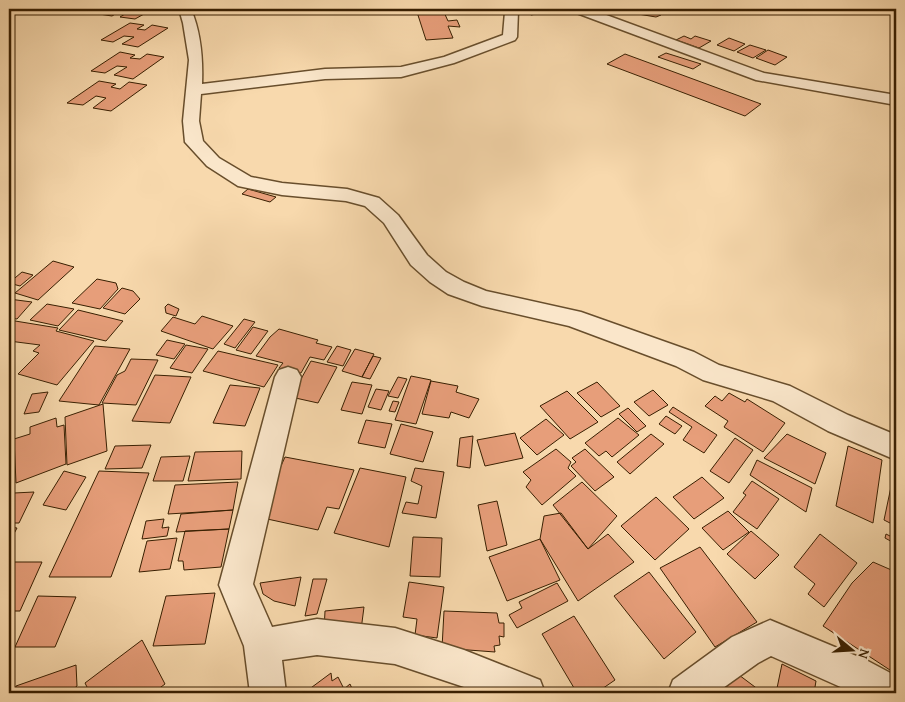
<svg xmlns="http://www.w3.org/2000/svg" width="905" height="702" font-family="'Gentium Book Plus',serif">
	<rect width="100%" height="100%" fill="#f8d9ad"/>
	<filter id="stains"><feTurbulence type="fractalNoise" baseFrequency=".004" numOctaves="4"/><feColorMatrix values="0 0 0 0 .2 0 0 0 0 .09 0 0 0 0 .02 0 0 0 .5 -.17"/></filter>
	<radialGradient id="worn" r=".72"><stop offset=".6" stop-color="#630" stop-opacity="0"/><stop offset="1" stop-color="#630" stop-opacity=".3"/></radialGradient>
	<!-- building -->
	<path fill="#e79e7a" stroke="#381f01" d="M108,9H153L135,19L120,17L130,11L122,10L112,16L99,14Z
		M416,9H457L443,10L448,21L457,20L460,27L448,26L453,38L426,40Z
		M524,9H543L547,12L531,15Z
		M629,9H666L661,15L656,17L626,12Z
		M130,23L144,25L137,29L145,30L152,25L168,28L138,47L122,44L134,37L124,36L113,42L101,40Z
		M684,36L691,39L695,36L711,41L699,48L676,40Z
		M729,38L745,44L734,51L717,45Z
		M750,45L766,50L753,58L737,52Z
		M768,50L787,57L775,65L756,58Z
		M120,52L135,55L130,58L140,59L147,54L164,57L133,79L114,75L127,67L117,66L105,73L91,71Z
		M666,53L701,64L693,69L658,57Z
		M625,54L761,104L745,116L607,64Z
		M99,81L116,84L111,87L120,89L129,82L147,85L111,111L93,108L106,98L96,96L83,105L67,103Z
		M248,189L276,197L270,202L242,194Z
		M53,261L74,267L38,300L15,293Z
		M22,272L33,275L20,286L9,283Z
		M97,279L116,283L118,289L100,309L72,303Z
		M122,288L133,291L140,299L125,314L103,308Z
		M9,299L32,302L17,319L9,318Z
		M47,304L74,309L58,326L30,320Z
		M168,304L179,309L176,316L166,313L165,307Z
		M78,310L123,321L106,341L59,330Z
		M202,316L233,326L213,349L161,331L173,317L195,324Z
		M244,319L255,322L235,348L224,344Z
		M9,320L58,328L56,331L94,341L57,385L18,374L39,353L33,351L40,345L9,341Z
		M253,327L268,331L251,354L236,350Z
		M279,329L318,340L316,343L332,347L324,360L310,357L301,373L279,368L283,363L256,356L270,337Z
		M167,340L185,344L174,359L156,355Z
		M186,345L208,349L192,373L170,368Z
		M95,346L130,349L99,405L59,401Z
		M337,346L351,350L343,366L327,362Z
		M355,349L374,354L362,377L342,371Z
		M218,351L278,365L264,387L203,371Z
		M373,356L381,358L370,379L362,377Z
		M131,359L158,360L136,405L102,403L117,375L125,371Z
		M311,361L337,367L318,403L291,397Z
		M155,375L191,377L170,423L132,421Z
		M411,376L431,380L416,424L395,420Z
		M398,377L407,379L398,398L388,396Z
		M431,381L458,386L456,392L479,399L469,418L451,412L449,418L422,414Z
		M352,382L372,385L362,414L341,410Z
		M597,382L620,406L601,417L577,393Z
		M230,385L260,388L245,426L213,423Z
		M376,389L389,391L381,410L368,407Z
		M653,390L668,405L649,416L634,402Z
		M567,391L598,422L570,439L540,406Z
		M48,392L39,412L24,414L32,394Z
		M729,393L745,402L747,399L785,423L763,452L724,427L728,421L705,406L715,396L722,401Z
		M393,401L399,402L395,412L389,411Z
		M103,404L107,451L67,465L65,417Z
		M673,407L717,435L704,453L683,440L692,427L669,412Z
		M628,408L646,426L637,432L619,414Z
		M666,416L682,426L675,434L659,424Z
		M56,418L57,427L64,425L66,464L16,483L14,439L30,434V427Z
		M618,418L639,435L612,457L606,451L599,456L585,443Z
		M546,419L564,435L537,455L520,438Z
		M366,420L392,424L385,448L358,443Z
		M401,424L433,432L423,462L390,454Z
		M515,433L523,458L485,466L477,440Z
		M651,434L664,444L630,474L617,462Z
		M787,434L826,453L815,484L764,458Z
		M473,436L470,468L457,466L460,438Z
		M735,438L753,450L729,483L710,471Z
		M151,445L142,468L105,469L115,446Z
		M848,446L882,460L873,523L836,506Z
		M556,449L571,462L568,468L576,476L542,505L526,487L531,480L523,472Z
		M585,449L614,477L595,491L571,466L576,462L572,458Z
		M242,451L241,479L188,481L195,452Z
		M190,456L183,481H153L161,457Z
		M285,457L354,470L339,509L327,507L318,530L258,517Z
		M757,460L812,488L806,512L750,475Z
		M360,468L406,477L389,547L334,533Z
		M415,468L444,472L436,518L402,513L406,502L418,504L422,486L411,481Z
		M895,468L896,469V526L884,520Z
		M64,471L86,477L66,510L43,505Z
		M99,471L149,473L111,577H49Z
		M702,477L724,498L694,519L673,497Z
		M752,481L779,499L757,529L733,512L746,495L743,493Z
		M238,482L233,510L168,514L175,485Z
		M582,482L617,516L588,549L553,505Z
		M34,492L19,523H9V502L14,493Z
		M656,497L689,529L655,560L621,526Z
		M497,501L507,545L487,551L478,505Z
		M233,510L229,529L176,532L181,514Z
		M728,511L749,532L723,550L702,528Z
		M561,513L588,549L608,534L634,562L578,601L540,539L544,516Z
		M164,519L162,528L169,527L167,536L142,539L146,521Z
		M9,527L17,528L9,543Z
		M229,529L221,567L184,570L183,561H178L185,531Z
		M751,531L779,555L755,579L727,554Z
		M820,534L857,563L824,607L808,594L815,584L794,567Z
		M886,534L896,539V544L885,538Z
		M413,537L442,538L440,577L410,576Z
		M177,538L170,569L139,572L147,541Z
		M540,539L560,580L507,601L489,557Z
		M700,547L757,622L715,647L660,568Z
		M9,562H42L20,611H9Z
		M873,562L896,572V674L823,626L852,583Z
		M649,572L696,632L664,659L614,596Z
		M301,577L295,606L274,601L263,594L260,583Z
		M313,579H327L317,614L305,616Z
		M409,582L444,587L437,638L415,635L417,619L403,617Z
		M557,583L568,601L517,628L509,615L522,608L519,602Z
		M215,593L205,644L153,646L166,596Z
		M38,596L76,597L55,647H15Z
		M364,607L361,630L324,631L325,611Z
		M444,611L497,613L499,623H504V637L499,636L500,645L494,646L495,652L442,648Z
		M574,616L615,680L596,693H577L542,634Z
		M142,640L165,684L153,693H90L85,683Z
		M782,664L816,681L814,693H776Z
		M76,665L77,686L71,691L72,693H16V686Z
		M331,673L332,681L338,677L344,689L350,684L354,693H304Z
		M739,675L763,693H712Z"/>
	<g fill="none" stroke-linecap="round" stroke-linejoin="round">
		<defs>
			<path id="minor" d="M179,9H191C201,33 203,58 202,84L325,69L401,67L444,57L503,35L505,12L504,9H517L518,11L517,37L515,40L454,63L401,77L325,79L201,94L199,121L203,141L219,158L251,177L282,183L347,189L379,198L398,215L427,255L446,272L464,282L486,291L581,312L694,352L719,365L790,386L848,415L896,435V460L828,431L773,401L703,380L676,366L569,326L482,306L448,294L430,282L411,265L384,223L365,206L346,201L282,195L238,186L207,166L185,142L183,121L189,60L183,23Z
				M573,9H590L764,73L896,95V105L756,80L574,12Z
				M288,367L297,370L301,377L253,584L272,627L317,619L395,628L464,650L540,680L545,693H482L395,664L317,655L282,660L286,693H250L244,646L219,585L275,377L279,370Z
				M770,620L866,660L896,676V693H854L771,656L758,663L716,693H668L673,680L732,637Z"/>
		</defs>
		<!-- minor casing -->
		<use href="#minor" stroke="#684e2c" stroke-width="3"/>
		<!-- minor -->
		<use href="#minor" fill="#fae6ca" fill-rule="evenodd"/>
	</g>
	<!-- margin -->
	<rect width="905" height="702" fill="none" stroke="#f8d9ad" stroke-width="30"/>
	<rect x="10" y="10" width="885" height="682" fill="none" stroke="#381f01" stroke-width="2.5"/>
	<rect x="15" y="15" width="875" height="672" fill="none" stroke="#381f01"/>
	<!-- north arrow -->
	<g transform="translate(852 650) rotate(108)" stroke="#fae6ca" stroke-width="4" paint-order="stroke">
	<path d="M0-4L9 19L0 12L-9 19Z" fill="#381f01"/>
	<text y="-8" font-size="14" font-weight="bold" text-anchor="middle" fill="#381f01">N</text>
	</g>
	<rect width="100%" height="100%" filter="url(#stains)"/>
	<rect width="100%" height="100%" fill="url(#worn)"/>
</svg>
